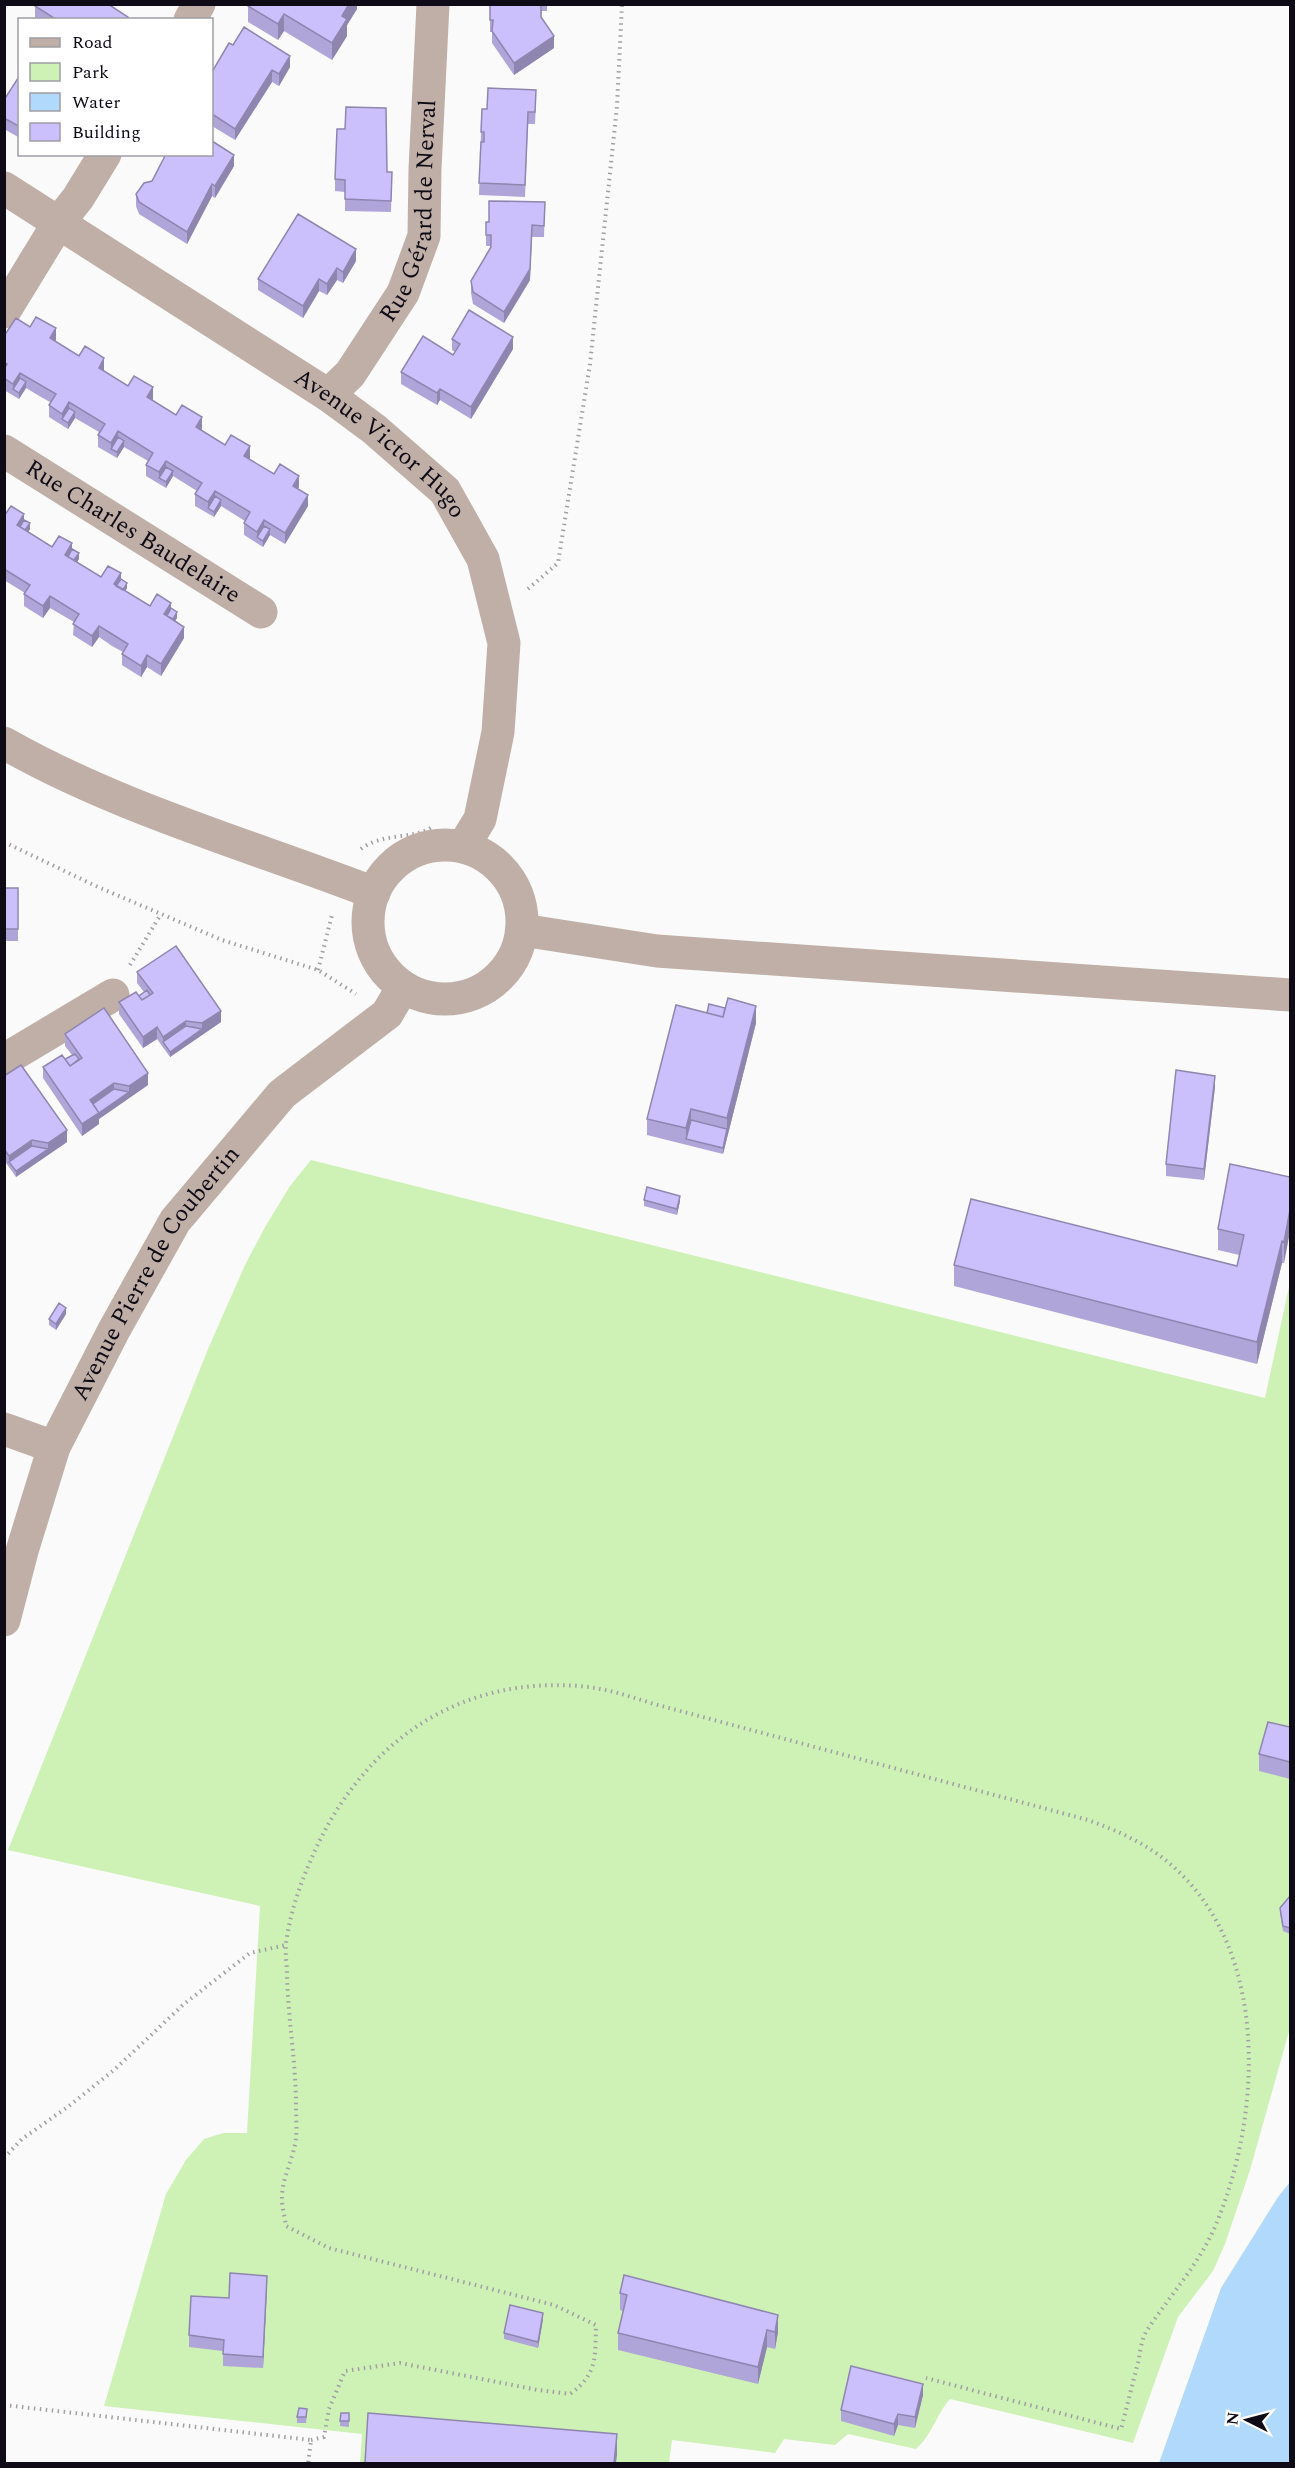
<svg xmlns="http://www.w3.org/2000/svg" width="1295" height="2468" font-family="Spectral,serif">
	<rect width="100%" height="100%" fill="#fafafa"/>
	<!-- green -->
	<path fill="#cef1b6" d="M311,1160L1265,1398L1290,1282V2028L1250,2170L1225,2244L1213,2271L1178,2317L1133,2443L950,2399C936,2415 932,2435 916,2449L848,2434L835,2445L784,2439L775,2453L672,2440L669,2463L360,2464L362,2434L104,2406L166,2194L186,2160L204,2139L223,2133H247L260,1906L8,1850L208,1349L245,1265L265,1227L290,1186Z"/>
	<!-- water -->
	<path fill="#b1d9fb" d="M1290,2182V2463H1159L1221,2288L1278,2197Z"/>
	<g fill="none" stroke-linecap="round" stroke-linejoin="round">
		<!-- path -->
		<path stroke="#a19fa3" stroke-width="4" stroke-dasharray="1.5 4.5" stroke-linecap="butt" d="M528,589L558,563L590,364L617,106L622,4
			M4,842L98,887L222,940L318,970L356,994
			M361,849C383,832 413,840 432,827
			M130,965L161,914
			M318,970L332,915
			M4,2158L22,2139L69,2106L114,2070L184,2004L250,1953L286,1945
			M4,2405L311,2440L308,2464
			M311,2440L324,2437L329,2409L345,2371L400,2363L538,2390L570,2394C598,2374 595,2356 596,2325L554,2305L329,2248L286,2226C285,2218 282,2208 282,2200C281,2179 294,2158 296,2138C297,2128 296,2116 296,2106C296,2062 288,2019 287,1975C287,1965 285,1954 286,1943C291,1907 304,1873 320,1840C371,1738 462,1677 579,1686C605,1688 629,1696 654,1704L1088,1820C1121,1832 1152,1846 1178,1871C1268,1956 1261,2111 1219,2217C1207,2249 1187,2275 1167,2302C1160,2312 1152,2322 1146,2332C1141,2341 1140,2353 1138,2363C1132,2385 1127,2407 1121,2429L926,2378"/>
		<!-- minor -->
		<g stroke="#bfafa6" stroke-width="33">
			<path d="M190,20L199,4"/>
			<path id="s1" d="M4,188L328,395L374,429L445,491L483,559L504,643L498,732L480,819L463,847"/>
			<path d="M4,312L59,222L78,198L105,154"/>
			<path id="s2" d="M328,395L350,374L403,293L424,236L425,169L433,4"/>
			<path id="s3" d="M4,451L261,612"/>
			<path d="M4,743C120,809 250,845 374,893"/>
			<circle cx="445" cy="922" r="77"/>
			<path d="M522,930L657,951L1290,995"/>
			<path d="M4,1060L113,995"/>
			<path d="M4,1429L54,1447"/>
			<path id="s4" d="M4,1620L22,1551L54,1447L114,1330L175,1221L282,1094L387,1014L403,987"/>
		</g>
	</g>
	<!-- wall -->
	<path fill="#afa5d9" d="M357,4V9L347,25V36L332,60L284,31L278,40L248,22V6Z
		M490,4H547V11H542L541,17L554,48L514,75L492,43V32H490Z
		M35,6L128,20H38L35,18Z
		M233,45L290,67L279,86L272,82L235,140L212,126V72Z
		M20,75V138L4,129V100Z
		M536,102L535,124H528L525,197L479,195L481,132L487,109Z
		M345,129L387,172H392L391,212L345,211V192L335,191V179Z
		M234,166L215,198L212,196L187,244L139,214L136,206V194Z
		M545,202L544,237H532L530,280L504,323L473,304L471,293V281L491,246H486V222H489Z
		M356,261L343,283L337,280L327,295L319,291L303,318L258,290V279Z
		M30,327L56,340L55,341L79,356L104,370V371L128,386L153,399L152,401L176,415L202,429L201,430L225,445L250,458L249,459L274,474L299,487L298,489L308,506L285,544L270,535L263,547L244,535V523L245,521L221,506L214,517L195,506V494L197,491L173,476L166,488L146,476V465L148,461L124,447L117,458L98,447V435L99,432L75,418L68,429L49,417V405L50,402L41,397L26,388L19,399L4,390V336Z
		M452,339L513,349L471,419L440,400L437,405L401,384V372L453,355L455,352L452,350Z
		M4,516L24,520L30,529L28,532L52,547L72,549L79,559L77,562L101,577L121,579L127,588L125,591L150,606L171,608L177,618L175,621L184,638L161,676L147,667L141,677L122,665V654L123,652L112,646L99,637L92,647L73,635L74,622L50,608L43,618L24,606V594L25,593L4,580Z
		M4,888H18V941H4Z
		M137,972L221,1022L170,1057L157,1039L143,1048L119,1014V1002L139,996L144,992L137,983Z
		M707,1013L756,1023L723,1154L647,1135V1119Z
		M65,1034L148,1085L99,1119V1124L82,1136L43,1078V1067L65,1059L72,1055L65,1046Z
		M4,1076L67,1142L16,1177L4,1160Z
		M1215,1087L1204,1180L1166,1176V1164Z
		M1290,1177L1284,1263H1282L1257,1364L954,1286V1265L1237,1266L1239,1255L1218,1250V1229Z
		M644,1200L680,1201L677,1215L644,1206Z
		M66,1314L56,1330L49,1325V1319Z
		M1290,1727V1779L1259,1771V1754Z
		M1290,1896V1934L1283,1931L1280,1914V1908Z
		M267,2287L263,2368L223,2366V2351L189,2347V2335L229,2298Z
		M620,2293L778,2332L775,2349L767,2347L758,2384L618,2350V2333L623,2311L620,2310Z
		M543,2319L538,2348L504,2339V2333Z
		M923,2395L915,2428L898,2425L894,2436L841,2421V2410Z
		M349,2413V2427L340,2426V2421Z
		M307,2415L306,2423H297V2417Z"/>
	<!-- shaded-wall -->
	<path fill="#8f86b0" d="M349,4H357V9L347,25V36L332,60V43L342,16Z
		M284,14V31L278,40V24Z
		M554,36V48L514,75V63Z
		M290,56V67L279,86V74Z
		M272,70V82L235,140V129Z
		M234,155V166L215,198V186Z
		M212,184V196L187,244V232Z
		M532,225L530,280L504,323V312Z
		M356,249V261L343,283V272Z
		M337,268V280L327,295V284Z
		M319,279V291L303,318V306Z
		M56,328V340L50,350V338Z
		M513,337V349L471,419V407Z
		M104,358V370L99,380V368Z
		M20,373V384L13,389V384Z
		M26,382V388L19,399V393Z
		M153,387V399L147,409V397Z
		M440,389V400L437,405V393Z
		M69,402V414L62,419V414Z
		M75,412V418L68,429V423Z
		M202,417V429L196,438V427Z
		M118,431V443L111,449V455V443Z
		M124,441V447L117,458V452Z
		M250,446V458L244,468V456Z
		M166,461V473L159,478V472Z
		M173,471V476L166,488V482Z
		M299,476V487L293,497V486Z
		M215,491V502L208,508V514V502Z
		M308,495V506L285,544V533Z
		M221,500V506L214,517V512Z
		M24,514V526L17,531V525Z
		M264,520V532L257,537V543V532Z
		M30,523V529L23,540V535Z
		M270,529V535L263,547V541Z
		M72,543V555L68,562L65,555Z
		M79,553V559L72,570V564Z
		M121,573V585L116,592L114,584Z
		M127,583V588L120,600V594Z
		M50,596V608L43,618V606Z
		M171,603V614L167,621L164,614Z
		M177,612V618L170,629V623Z
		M99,626V637L92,647V636Z
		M184,627V638L161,676V664Z
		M147,655V667L141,677V666Z
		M756,1006V1023L723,1154V1148L727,1129V1118Z
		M221,1011V1022L170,1057V1052L202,1029V1023Z
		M186,1021V1032L163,1042V1037Z
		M157,1027V1039L143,1048V1037Z
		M148,1073V1085L99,1119V1124L82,1136V1124L129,1092V1086Z
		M1215,1076V1087L1204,1180V1169Z
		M114,1083V1095L93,1110L90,1100Z
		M691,1109V1125L686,1139V1128Z
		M67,1130V1142L16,1177V1171L48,1149V1143Z
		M32,1140V1152L9,1162V1156Z
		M680,1196V1201L677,1215V1209Z
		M1290,1210V1232L1284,1263V1242Z
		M1282,1241V1263L1257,1364V1342Z
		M66,1308V1314L56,1330V1324Z
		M267,2276V2287L263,2368V2357Z
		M543,2313V2319L538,2348V2342Z
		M778,2315V2332L775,2349V2332Z
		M767,2330V2347L758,2384V2367Z
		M923,2384V2395L915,2428V2417Z
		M898,2414V2425L894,2436V2424Z
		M617,2434V2455L616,2463H614Z"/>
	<!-- building -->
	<path fill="#ccc0fc" stroke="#8f86b0" stroke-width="1.5" d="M36,4H108L128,17L127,20H57L35,6Z
		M249,4H349L342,16L347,19L332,43L284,14L278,24L248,6Z
		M490,4H541V17L554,36L514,63L492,31L493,20H490Z
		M244,27L290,56L279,74L272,70L235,129L212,114V72L229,43L233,45Z
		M20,75V127L4,118V100Z
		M488,88L536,90L535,112H528L525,185L479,183L481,142H484V132H481L482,109H487Z
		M346,107L386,108L387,172H392L391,201L345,199V180L335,179L337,129H345Z
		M212,141L234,155L215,186L212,184L187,232L139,202L136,194L144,183L152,181L166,154H212Z
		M489,201L545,202L544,226L532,225L530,269L504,312L473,292L471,281L491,247V235H486V222H489Z
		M298,214L356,249L343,272L337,268L327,284L319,279L303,306L258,279Z
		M469,310L513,337L471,407L440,389L437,393L401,372L423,336L453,355L460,344L452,339Z
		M36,317L56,328L50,338L79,356L85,346L104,358L99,368L128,386L134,376L153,387L147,397L176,415L182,405L202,417L196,427L225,445L231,435L250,446L244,456L274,474L280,464L299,476L293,486L308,495L285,533L264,520L257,532L244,523L250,512L215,491L208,502L195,494L202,483L166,461L159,472L146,465L153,453L118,431L111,443L98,435L105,424L69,402L62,414L49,405L56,394L20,373L13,384L4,378V369L7,364L4,363V336L16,318L30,327Z
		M20,378L26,382L19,393L13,389Z
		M69,408L75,412L68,423L62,419Z
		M118,437L124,441L117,452L111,449Z
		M166,467L173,471L166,482L159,478Z
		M215,496L221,500L214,512L208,508Z
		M11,506L24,514L17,525L52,547L59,536L72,543L65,555L101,577L108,566L121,573L114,584L150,606L157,594L171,603L164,614L184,627L161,664L147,655L141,666L122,654L128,644L112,634L99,626L92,636L73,624L79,614L50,596L43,606L24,594L30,585L4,569V516Z
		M24,520L30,523L25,530L20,527Z
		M264,526L270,529L263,541L257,537Z
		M72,549L79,553L74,560L68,557Z
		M121,579L127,583L123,590L116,586Z
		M171,608L177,612L173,619L167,616Z
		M4,888H18V929H4Z
		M176,946L221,1011L202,1023L186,1021L163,1037L157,1027L143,1037L119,1002L136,992L142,1000L153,993L137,972Z
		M147,990L150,995L142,1000L139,996Z
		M728,998L756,1006L727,1118L691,1109L686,1128L647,1119L676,1005L723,1017Z
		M709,1004L725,1008L723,1017L707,1013Z
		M104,1008L148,1073L129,1086L114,1083L90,1100L99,1113L82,1124L43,1067L62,1055L70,1066L82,1058L65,1034Z
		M186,1026L202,1029L170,1052L163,1042Z
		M75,1054L79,1059L70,1066L65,1059Z
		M21,1065L67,1130L48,1143L32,1140L9,1156L4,1149V1076Z
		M1176,1070L1215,1076L1204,1169L1166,1164Z
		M114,1089L129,1092L96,1115L99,1113L93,1104Z
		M691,1120L727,1129L723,1148L686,1139Z
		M32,1146L48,1149L16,1171L9,1162Z
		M1230,1164L1290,1177V1210L1284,1242L1282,1241L1257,1342L954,1265L971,1199L1237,1266L1244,1235L1218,1229Z
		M647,1187L680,1196L677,1209L644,1200Z
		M59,1303L66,1308L56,1324L49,1319Z
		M1268,1722L1290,1727V1762L1259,1754Z
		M1290,1896V1928L1283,1926L1280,1908Z
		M230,2273L267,2276L263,2357L223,2354L224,2340L189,2335L191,2296L229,2298Z
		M624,2275L778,2315L775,2332L767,2330L758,2367L618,2333L627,2295L620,2293Z
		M510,2305L543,2313L538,2342L504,2333Z
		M851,2366L923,2384L915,2417L898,2414L894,2424L841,2410Z
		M299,2408L307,2409L306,2417H297Z
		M341,2413H349V2421H340Z
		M368,2413L617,2434L614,2463H365Z"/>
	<g text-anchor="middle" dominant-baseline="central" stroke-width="4.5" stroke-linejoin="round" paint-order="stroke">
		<!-- street labels -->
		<g font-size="24" fill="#0f0b16" stroke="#fff">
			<text stroke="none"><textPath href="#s2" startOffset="210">Rue Gérard de Nerval</textPath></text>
			<text stroke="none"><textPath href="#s1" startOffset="456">Avenue Victor Hugo</textPath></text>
			<text stroke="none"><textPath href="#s3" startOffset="152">Rue Charles Baudelaire</textPath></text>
			<text stroke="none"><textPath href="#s4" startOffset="382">Avenue Pierre de Coubertin</textPath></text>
		</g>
	</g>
	<!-- border -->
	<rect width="1295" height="2468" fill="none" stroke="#0f0b16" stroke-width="12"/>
	<!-- legend -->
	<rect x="18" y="18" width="195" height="138" fill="#ffffff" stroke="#9f9da2" stroke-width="1.5"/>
	<rect x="30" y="38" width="30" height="9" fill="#bfafa6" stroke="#9f9da2" stroke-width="1.5"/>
	<text x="72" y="48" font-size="18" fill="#0f0b16">Road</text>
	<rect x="30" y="63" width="30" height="18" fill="#cef1b6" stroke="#9f9da2" stroke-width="1.5"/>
	<text x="72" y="78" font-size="18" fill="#0f0b16">Park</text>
	<rect x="30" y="93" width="30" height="18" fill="#b1d9fb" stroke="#9f9da2" stroke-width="1.5"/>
	<text x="72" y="108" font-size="18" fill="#0f0b16">Water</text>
	<rect x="30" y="123" width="30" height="18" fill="#ccc0fc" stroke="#9f9da2" stroke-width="1.5"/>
	<text x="72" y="138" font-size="18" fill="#0f0b16">Building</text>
	<!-- north arrow -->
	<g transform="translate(1247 2420) rotate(276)" stroke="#ffffff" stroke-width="4.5" paint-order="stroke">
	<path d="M0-4.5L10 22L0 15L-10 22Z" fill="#0f0b16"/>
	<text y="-9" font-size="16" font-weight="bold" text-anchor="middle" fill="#0f0b16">N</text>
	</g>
</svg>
